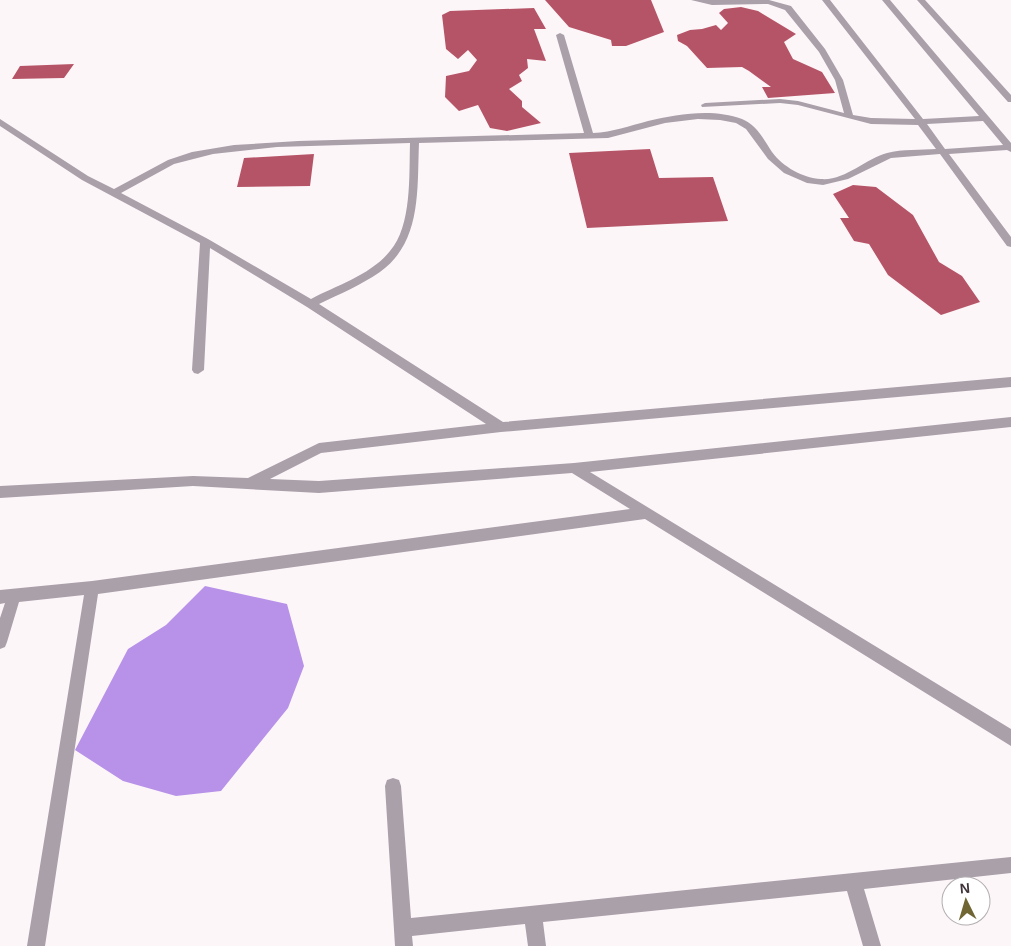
<svg xmlns="http://www.w3.org/2000/svg" width="1011" height="946" font-family="Helvetica,sans-serif">
	<rect width="100%" height="100%" fill="#fdf6f9"/>
	<!-- water -->
	<path fill="#b792e8" d="M205,586L287,604L304,666L288,708L221,791L176,796L123,781L75,750L128,649L166,625Z"/>
	<!-- building -->
	<path fill="#b65467" d="M545,0H651L664,32L626,46H612L611,40L569,27Z
		M741,7L758,11L796,34L784,42L793,59L822,72L835,93L768,98L762,87H771L749,71L742,67L707,68L687,46L678,41L677,35L690,30L702,29L716,25L721,30L728,23L719,13L724,9Z
		M534,8L546,29H534L546,61L527,59L528,68L519,75L522,81L509,89L522,101V107L541,123L507,131L490,128L478,105L459,111L445,97L446,76L469,71L477,60L468,50L458,59L446,49L442,15L450,11Z
		M74,64L64,78L12,79L20,66Z
		M650,149L659,178L713,177L728,221L587,228L569,153Z
		M314,154L310,186L237,187L244,158Z
		M853,185L876,187L913,215L939,262L962,276L980,302L941,315L888,275L869,244L854,241L840,218H849L833,194Z"/>
	<g fill="none" stroke-linecap="round" stroke-linejoin="round">
		<!-- minor -->
		<path fill="#aaa0aa" fill-rule="evenodd" d="M691,0H769L791,6L825,49L843,80L853,115L871,118L915,119L822,0H830L923,119L979,116L882,0H890L1011,143V152L1007,150L949,154L1011,237V247L1007,246L940,154L891,158L848,179L823,185L807,183L784,173L768,159L746,129L736,123L720,120L698,119L665,123L608,138L419,143C417,189 422,242 380,272C361,285 340,294 319,304L503,422L1011,377V387L501,432L321,453L270,479L319,481L574,463L1011,417V427L590,472L1011,729V746L645,519L98,594L45,946H27L84,595L19,602L7,642L5,647L0,649V618L5,603L0,604V590L92,581L630,509L572,473L319,493L193,486L0,498V486L193,476L248,478L319,443L486,424L307,307L210,248L204,370L198,374L194,373L192,370L200,243L82,180L0,126V119L88,176L114,189L168,160L192,152L234,145L298,141L584,133L556,35L560,33L564,35L593,133C613,132 629,126 648,121C677,114 713,108 742,119C757,125 764,140 772,152C783,167 803,178 821,179C845,181 865,159 887,153C902,149 921,150 936,149L918,125L871,124L798,105L780,103L702,107L701,105L705,103L780,99L798,101L844,113L835,80L819,52L785,10L768,4L712,5ZM983,121L1003,145L945,149L927,124ZM410,143C409,175 412,226 390,251C371,275 337,285 311,299L208,239L121,193L174,164L213,154L277,147Z
			M917,0H925L1011,95V102H1008Z
			M393,778L399,780L401,786L411,918L1011,857V873L864,889L881,946H863L847,891L543,922L546,946H528L525,924L412,936L413,946H395L385,786L387,780Z"/>
	</g>
	<!-- north arrow -->
	<g transform="translate(966 901) rotate(355)"><circle r="24" fill="#ffffff" stroke="#b3aeb0"/>
	<path d="M0-4L9 19L0 12L-9 19Z" fill="#6f6633"/>
	<text y="-8" font-size="14" font-weight="bold" text-anchor="middle" fill="#40343a">N</text>
	</g>
</svg>
